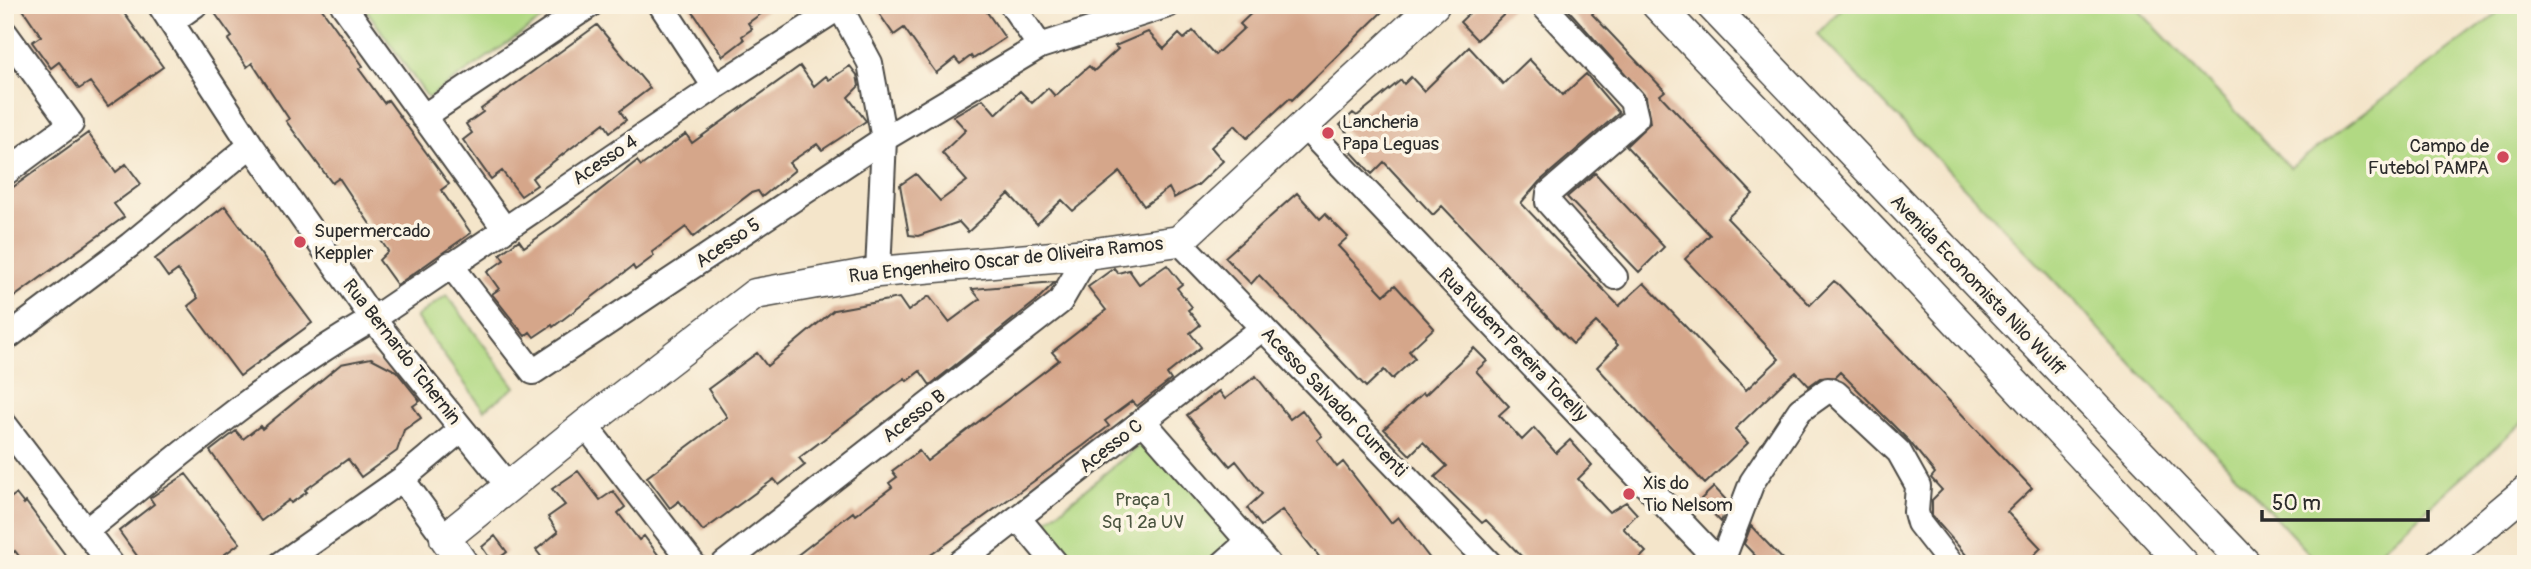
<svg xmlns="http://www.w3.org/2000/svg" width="2531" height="569" font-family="Pangolin,sans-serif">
	<rect width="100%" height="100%" fill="#fcf5e5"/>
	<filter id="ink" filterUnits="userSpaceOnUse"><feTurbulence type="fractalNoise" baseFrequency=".0143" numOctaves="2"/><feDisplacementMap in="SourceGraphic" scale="14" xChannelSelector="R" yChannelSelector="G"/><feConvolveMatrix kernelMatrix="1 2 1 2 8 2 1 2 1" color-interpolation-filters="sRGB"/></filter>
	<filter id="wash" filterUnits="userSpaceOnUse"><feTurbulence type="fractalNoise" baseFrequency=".00686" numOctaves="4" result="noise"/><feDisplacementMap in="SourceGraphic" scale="28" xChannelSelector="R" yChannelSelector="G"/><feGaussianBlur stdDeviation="1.57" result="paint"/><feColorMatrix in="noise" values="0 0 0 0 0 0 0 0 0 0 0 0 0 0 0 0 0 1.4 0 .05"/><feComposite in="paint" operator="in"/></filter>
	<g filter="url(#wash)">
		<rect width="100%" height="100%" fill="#f4e5ca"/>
		<!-- green -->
		<path fill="#b1d983" stroke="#6e8257" stroke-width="2" d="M363,5H563L428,98Z
			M1845,5H2134L2290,168L2509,5H2526V419L2366,564H2319L2050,276L1817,34Z
			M447,295L515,387L484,410L416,317Z
			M1149,437L1235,541L1207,564H1073L1041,526Z"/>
		<g id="blocks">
			<!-- building -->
			<path fill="#d5a68a" d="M20,5H118L163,67L108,106L90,82L79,89L59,62L51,68L32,42L41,36Z
				M223,5H319L363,66L359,69L384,103L388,100L449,184L441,190L471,233L397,285L379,260L388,251L339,178L332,183L286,121L289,119L252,63L247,67L228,40L232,37L214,12Z
				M688,5H773L748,23L752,29L742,36L744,40L723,56Z
				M888,5H982L1005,38L973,59L971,56L960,64L955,58L936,73L904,28L894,35L878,12Z
				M1260,5H1389L1292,100L1290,98L1247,138L1235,125L1211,147L1223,161L1198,185L1174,198L1169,188L1144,206L1120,172L1073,211L1062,200L1037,224L1009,194L968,232L959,222L918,236L909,235L900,185L916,174L940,201L967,181L942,153L966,130L953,116L983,99L996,114L1020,91L1032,103L1048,88L1055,96L1089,66L1094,71L1118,49L1115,46L1148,32L1164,49L1179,34L1184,39L1193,31L1215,55L1244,28L1240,24Z
				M1478,5H1514L1477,40L1460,22Z
				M1564,5H1601L1592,14L1665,91L1660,95L1753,194L1727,218L1810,305L1834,281L1838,284L2032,488L2007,512L2041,548L2025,564H1974L1932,516V500L1942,490L1931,478L1935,473L1909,441L1840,372L1835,377L1820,378L1809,386L1796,372L1785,381L1735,429L1748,443L1705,484L1597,367L1618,345L1596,322L1573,344L1442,206L1433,215L1384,162L1372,174L1346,146L1353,139L1340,125L1353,113L1357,116L1401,80L1404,84L1411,77L1424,91L1469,47L1503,84L1529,59L1563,95L1586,74L1619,113L1539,182L1521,203L1619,306L1644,283L1746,390L1779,359L1685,259L1710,235L1626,146L1650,123L1646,97Z
				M597,25L650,88L620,111L626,120L610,132L604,123L532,178L537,185L521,196L502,171L491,179L463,140L472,133L466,124L483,112L481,109Z
				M800,66L814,86L826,76L829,80L850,66L857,75L859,86L848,97L866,121L822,150L817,144L789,163L795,170L762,197L758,191L751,193L693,237L686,227L652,252L654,256L635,270L633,266L553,327L552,325L534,337L530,332L525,336L492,294L499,289L487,272L504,260L500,254L519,240L524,247L560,222L637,161L641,166L686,134L692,143Z
				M88,133L116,172L126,164L141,184L114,204L124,217L14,297L5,285V193Z
				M1595,173L1664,247L1639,272L1567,197Z
				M1297,193L1320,219L1325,214L1348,237L1338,246L1384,295L1395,285L1434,328L1409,351L1415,358L1392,379L1384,370L1366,387L1259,275L1251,284L1225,257Z
				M225,206L312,323L240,376L188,306L198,298L178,270L168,277L155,259Z
				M1167,265L1182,284L1177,288L1192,307L1188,310L1200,325L1190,333L1201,347L1167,374L1171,380L1137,406L1132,401L1105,421L1109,426L1083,446L918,564H786L853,512L855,515L892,487L889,483L897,477L892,471L919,451L927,461L1059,360L1052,352L1106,310L1088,287L1114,268L1118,273L1129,270L1139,284Z
				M1055,282L1035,302L930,385L920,371L907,381L905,378L799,458L805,465L779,485L774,479L703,531L679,501L670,508L647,477L727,417L708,389L757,353L767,366L834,310L899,298L908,311L929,296L949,322L980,299L972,289Z
				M1474,348L1487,361L1476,371L1509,406L1499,415L1522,440L1534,428L1556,453L1570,440L1592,465L1578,479L1609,512L1626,502L1637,514L1623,528L1646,552L1634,564H1529L1486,520L1482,523L1435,477L1447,466L1423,442L1410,455L1384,429L1423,393L1425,395Z
				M371,358L396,371L420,401L413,406L421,418L404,430L397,451L361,477L348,459L305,490L307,492L291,503L289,500L261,521L210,451L236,431L243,439L260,426L262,429L341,364Z
				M1256,376L1290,419L1302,410L1322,436L1317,440L1337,467L1343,462L1391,523L1398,517L1434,564H1325L1282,510L1261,526L1247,508L1262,494L1236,461L1230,466L1187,415L1219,391L1225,399Z
				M578,471L600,500L613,491L625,507L618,513L639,540L644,536L665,564H547L536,550L558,532L548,517L565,505L552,489Z
				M186,474L240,543L221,557L226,564H143L119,531L154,504L150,498Z
				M1714,487L1728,502L1721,522L1700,500Z
				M16,494L24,504L26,502L72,564H25L15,551L5,559V502Z
				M1751,526L1787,564H1763L1744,544Z
				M495,536L507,552L493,563L482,547Z"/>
		</g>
	</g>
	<g filter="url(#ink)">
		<use href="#blocks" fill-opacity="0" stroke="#494743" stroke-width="2"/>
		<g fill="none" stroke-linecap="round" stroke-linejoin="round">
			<defs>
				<path id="minor" d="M160,5L251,145L373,319L509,487
					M343,5L504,228
					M661,5L715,87
					M839,5L870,63L884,139L878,272
					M1012,5L1040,46
					M1543,5L1632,101L1636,118L1549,193L1548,202L1615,277
					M171,22L195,5
					M5,33L71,124L5,173
					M423,117L590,5
					M1305,127L1721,564
					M1179,241L1490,564
					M450,264L533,372L884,139L1040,46L1168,5
					M5,339L130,245L251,145
					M1143,421L1268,564
					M5,425L111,564
					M585,425L693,564
					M402,479L445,538
					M1018,518L1056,564
					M86,531C179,456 269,378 373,319L715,87L840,7
					M281,564L402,479L462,429
					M724,564L1060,302L1088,254
					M958,564L1263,328
					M1223,564L1249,541
					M1721,564L1752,482L1800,410L1828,390L1836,393L1899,452L1918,486L1916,512L1919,523L1951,564"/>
				<path id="tertiary" d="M1657,5L1882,241L2183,564
					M1711,5L2246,564
					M463,564L445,538L585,425L755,294L878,272L1088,254L1179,241L1434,5
					M2439,564L2526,491"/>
			</defs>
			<!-- minor casing -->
			<use href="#minor" stroke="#494743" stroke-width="28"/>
			<!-- tertiary casing -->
			<use href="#tertiary" stroke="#494743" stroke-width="33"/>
			<!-- minor -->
			<use href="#minor" stroke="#fff" stroke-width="24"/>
			<!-- tertiary -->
			<use href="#tertiary" stroke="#fff" stroke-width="30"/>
		</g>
	</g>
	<!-- markers -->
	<g fill="#d1495b" stroke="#fcf5e5" stroke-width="2.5">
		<circle cx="1328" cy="133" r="7"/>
		<circle cx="2503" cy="157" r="7"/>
		<circle cx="300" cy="242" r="7"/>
		<circle cx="1629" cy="494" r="7"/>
	</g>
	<g text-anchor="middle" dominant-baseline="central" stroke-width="7" stroke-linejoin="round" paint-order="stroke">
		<!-- poi labels -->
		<g font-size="19" fill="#2b2b2b" stroke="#fcf5e5" text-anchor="start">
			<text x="1342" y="122">Lancheria<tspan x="1342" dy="22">Papa Leguas</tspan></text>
			<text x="2489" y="146" text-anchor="end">Campo de<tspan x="2489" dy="22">Futebol PAMPA</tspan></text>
			<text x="314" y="231">Supermercado<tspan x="314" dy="22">Keppler</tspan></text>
			<text x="1643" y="483">Xis do<tspan x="1643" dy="22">Tio Nelsom</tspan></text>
		</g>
		<!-- street labels -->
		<g font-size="19" fill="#2b2b2b" stroke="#fcf5e5">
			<text transform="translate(605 160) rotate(-34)">Acesso 4</text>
			<text transform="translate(728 243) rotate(-34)">Acesso 5</text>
			<text transform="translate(1006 260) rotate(-6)">Rua Engenheiro Oscar de Oliveira Ramos</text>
			<text transform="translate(1978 285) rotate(46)">Avenida Economista Nilo Wulff</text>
			<text transform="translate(1513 345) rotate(46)">Rua Rubem Pereira Torelly</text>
			<text transform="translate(402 352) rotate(52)">Rua Bernardo Tchernin</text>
			<text transform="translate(1334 402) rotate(46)">Acesso Salvador Currenti</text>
			<text transform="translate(914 416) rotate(-38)">Acesso B</text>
			<text transform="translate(1111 446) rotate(-38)">Acesso C</text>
		</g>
		<!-- park labels -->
		<g font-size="19" fill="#4c5641" stroke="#fcf5e5">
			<text x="1143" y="500">Praça 1<tspan x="1143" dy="22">Sq 1 2ª UV</tspan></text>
		</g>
	</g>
	<!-- margin -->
	<rect width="2531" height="569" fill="none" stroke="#fcf5e5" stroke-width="28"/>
	<!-- scale -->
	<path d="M2262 510v10h166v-10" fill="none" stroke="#2b2b2b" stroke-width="3.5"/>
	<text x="2272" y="510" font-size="21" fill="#2b2b2b" stroke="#fcf5e5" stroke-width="5" paint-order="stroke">50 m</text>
</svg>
